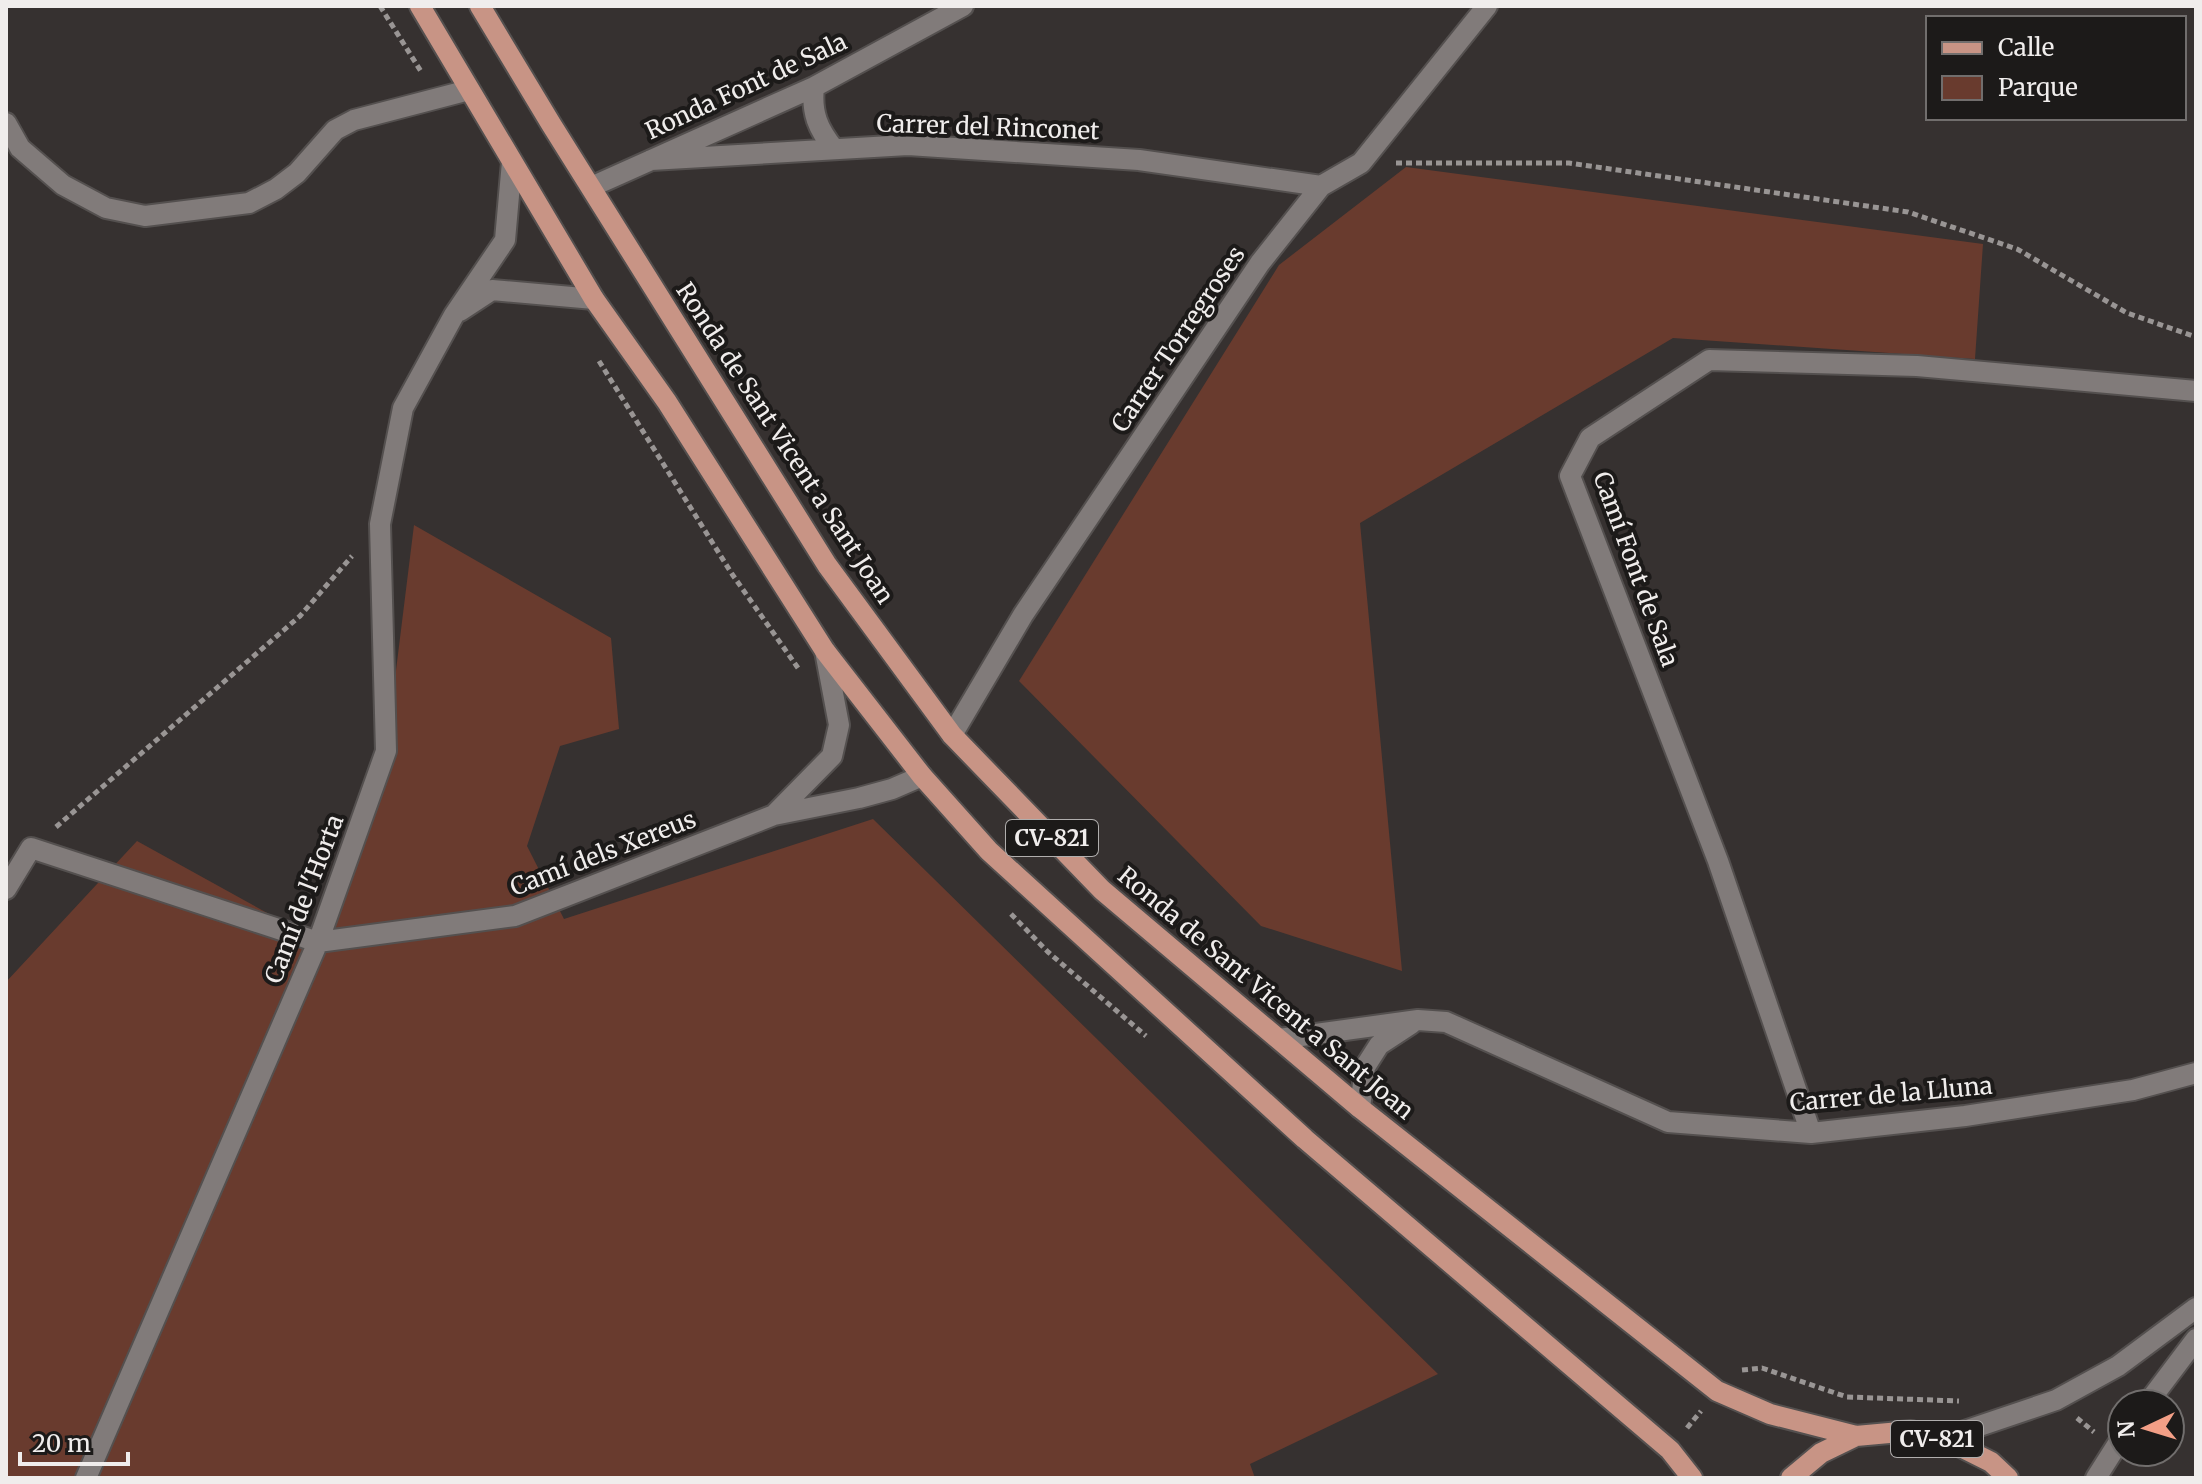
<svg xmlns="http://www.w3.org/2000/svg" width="2202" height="1484" font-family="Merriweather,serif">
	<rect width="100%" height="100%" fill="#363130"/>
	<!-- green -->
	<path fill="#693b2e" d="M1406,167L1983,244L1975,359L1673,338L1360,523L1402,971L1261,926L1019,681L1279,265Z
		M414,525L611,638L619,729L560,746L527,846L564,919L873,819L1438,1374L1250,1464L1255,1478H6V982L137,841L318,941L386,751Z"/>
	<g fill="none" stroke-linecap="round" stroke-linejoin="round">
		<defs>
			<path id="minor" d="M814,87C811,113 818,129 834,149
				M6,123L20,148L63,185L106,208L145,216L249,203L276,189L297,173L335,130L354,120L469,90
				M651,160L908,145L1139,160L1321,186
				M591,187L814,87L963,6
				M460,311L492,290L594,299
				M952,735L1023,615L1260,263L1321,186L1361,163L1487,6
				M774,815L832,756L839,725L825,651
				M6,889L31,848L318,942L515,916L774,815L859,798L892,789L922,776
				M1279,1039L1418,1020L1446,1022L1668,1122L1811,1133L1965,1116L2133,1090L2196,1073
				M1360,1108L1365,1067L1379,1045L1411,1024
				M1811,1133L1718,861L1570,476L1590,438L1709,360L1917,366L2196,391
				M2147,1404L2196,1339
				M1938,1440L2056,1400L2118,1366L2196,1308
				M86,1478L318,942L386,751L380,524L403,408L454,315L505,240L512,162
				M2096,1478L2122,1437"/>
			<path id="major" d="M420,6L594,299L667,402L825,651L922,776L989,851L1305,1139L1670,1450L1692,1478
				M480,6L551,124L827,565L952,735L1102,890L1360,1108L1717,1391L1770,1414L1856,1436
				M1791,1478L1821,1453L1856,1436L1911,1431L1961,1447L1991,1462L2008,1478"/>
		</defs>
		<!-- minor casing -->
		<use href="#minor" stroke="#54504f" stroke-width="24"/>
		<!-- major casing -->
		<use href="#major" stroke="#54504f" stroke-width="24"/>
		<!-- path -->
		<path stroke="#999594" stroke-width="5" stroke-dasharray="6 4" stroke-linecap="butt" d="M380,6L422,73
			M1396,163H1569L1908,212L2017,249L2127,313L2196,337
			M599,361L732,574L798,668
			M56,827L300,616L352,556
			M1011,914L1048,952L1146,1036
			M1742,1370L1762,1368L1847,1397L1959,1401
			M2077,1418L2094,1432
			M1687,1428L1701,1411"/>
		<!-- minor -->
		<use href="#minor" stroke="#817b7a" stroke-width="20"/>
		<!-- major -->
		<use href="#major" stroke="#c89485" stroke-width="20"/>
	</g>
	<g text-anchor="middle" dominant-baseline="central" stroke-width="8" stroke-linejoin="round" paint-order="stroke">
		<!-- shield labels -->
		<g fill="#1c1a19" stroke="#b0aead" stroke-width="2">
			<rect x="1006" y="820" width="92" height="36" rx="6"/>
			<rect x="1891" y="1421" width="92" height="36" rx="6"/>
		</g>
		<g font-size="22" font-weight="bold" fill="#f0edec">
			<text x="1052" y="838">CV-821</text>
			<text x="1937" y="1439">CV-821</text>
		</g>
		<!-- street labels -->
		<g font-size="24" fill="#f0edec" stroke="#1c1a19">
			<text transform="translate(746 86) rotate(-25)">Ronda Font de Sala</text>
			<text transform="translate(988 127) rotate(2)">Carrer del Rinconet</text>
			<text transform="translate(1178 339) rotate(-56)">Carrer Torregroses</text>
			<text transform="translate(785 443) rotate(57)">Ronda de Sant Vicent a Sant Joan</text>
			<text transform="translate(1636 569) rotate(70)">Camí Font de Sala</text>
			<text transform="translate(603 853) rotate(-21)">Camí dels Xereus</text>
			<text transform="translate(304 899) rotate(-69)">Camí de l'Horta</text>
			<text transform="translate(1266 993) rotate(40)">Ronda de Sant Vicent a Sant Joan</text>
			<text transform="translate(1891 1094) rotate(-5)">Carrer de la Lluna</text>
		</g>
	</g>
	<!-- border -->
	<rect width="2202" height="1484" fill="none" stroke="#f0edec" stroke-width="16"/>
	<!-- legend -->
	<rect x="1926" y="16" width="260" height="104" fill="#1c1a19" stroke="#716e6d" stroke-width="2"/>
	<rect x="1942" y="42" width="40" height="12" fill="#c89485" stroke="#716e6d" stroke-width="2"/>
	<text x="1998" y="56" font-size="24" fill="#f0edec">Calle</text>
	<rect x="1942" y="76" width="40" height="24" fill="#693b2e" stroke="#716e6d" stroke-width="2"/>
	<text x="1998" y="96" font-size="24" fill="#f0edec">Parque</text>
	<!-- north arrow -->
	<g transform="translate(2146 1428) rotate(266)"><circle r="38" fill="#1c1a19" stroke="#716e6d" stroke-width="2"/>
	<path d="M0-6L14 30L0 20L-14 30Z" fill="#f39f86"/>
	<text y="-12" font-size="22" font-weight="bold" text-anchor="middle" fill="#f0edec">N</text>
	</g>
	<!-- scale -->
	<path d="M20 1452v12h108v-12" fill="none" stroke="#f0edec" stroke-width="4"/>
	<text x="32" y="1452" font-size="24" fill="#f0edec" stroke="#1c1a19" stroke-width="6" paint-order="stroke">20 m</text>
</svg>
